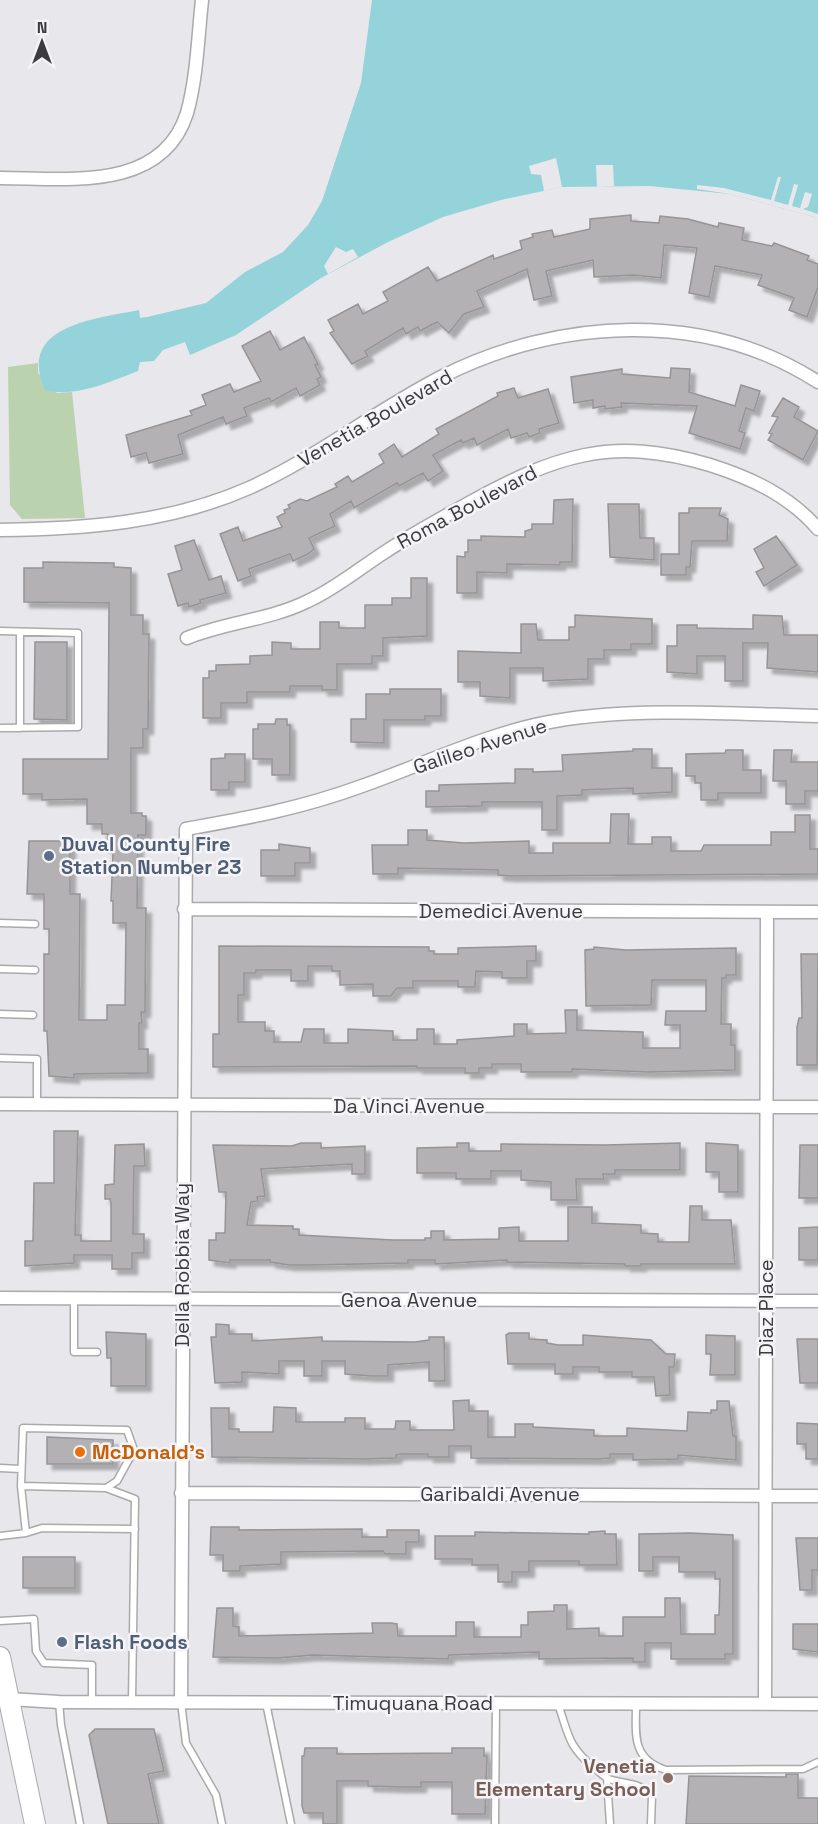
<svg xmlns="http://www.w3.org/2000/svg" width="818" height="1824" font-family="'Space Grotesk',sans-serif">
	<defs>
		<filter id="shadow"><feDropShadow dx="5.5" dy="5.5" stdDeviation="1.5" flood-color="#0004"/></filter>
	</defs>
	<rect width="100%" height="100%" fill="#e8e7eb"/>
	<!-- green -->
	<path fill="#bbd2af" d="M38,363V373L57,393L72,392L85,518L22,519L10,505L8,367Z"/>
	<!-- water -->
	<path fill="#94d3da" d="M372,0H818V218L730,194L649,186L562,187L501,200L443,217L388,242L321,278L236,335L190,355L185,342L163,350L154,361L140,362L138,371C110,382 75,398 45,390C16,325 96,319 139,310L140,318L147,317L206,303L245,272L283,252L308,225L322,201L361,83Z"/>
	<!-- pier -->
	<path fill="#e8e7eb" d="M556,158L562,187L544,191L541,175L531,174L529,166Z
		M596,165H613L614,186L597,187Z
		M778,177H781L774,201L788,205L794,184L798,185L792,206L800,208L805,192L812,194L808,207L803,209L818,214V218L730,194L697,189V185L724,188L771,200Z
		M336,247L346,252L353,249L358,257L328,274L324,266Z"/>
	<!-- building -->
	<path fill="#b3b1b4" stroke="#969497" stroke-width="1.5" filter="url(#shadow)" d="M631,215V221L659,223L660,216L688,219L718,227L719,223L744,228L742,240L772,246L774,243L809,256L807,260L818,264V287L807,317L789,310L794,298L758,285L762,275L715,266L709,297L689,293L697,248L664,245L661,278L634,275L594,277L593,260L546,271L552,296L534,300L527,269L477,291L484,307L464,314L449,333L437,322L420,331L418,327L406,334L403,328L365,351L368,356L352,364L330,333L334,331L328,320L358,304L363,314L388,301L383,292L428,267L437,281L493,255L494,259L522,249L520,241L533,237L532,234L552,230L554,237L590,229V219Z
		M270,331L280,350L304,337L318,364L315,365L321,377L317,379L320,385L300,396L296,388L271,402L269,398L244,408L247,416L226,424L223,417L178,435L183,454L149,463L146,453L131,457L126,435L192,415L190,411L206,405L202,395L230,384L234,392L261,381L242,346Z
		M671,368L690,369L689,392L735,406L741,385L760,391L754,411L746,408L739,431L745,433L740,449L689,433L697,406L621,403L622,407L605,409V406L593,408V400L574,403L571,377L622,369V374L670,378Z
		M514,388L518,398L548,389L559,423L539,429L540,433L529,437L527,433L511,438L508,429L477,445L474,438L463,443L461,440L433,455L443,471L428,481L423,473L399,486L397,483L354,508L351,501L330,514L335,526L309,538L314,549L308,554L293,561L290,554L249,569L251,576L238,581L220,534L238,527L243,541L282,527L277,517L285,513L284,510L290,508L288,505L300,499L307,501L337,487L335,484L348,476L352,482L384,463L379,454L394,444L402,457L439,434L436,429L498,396L497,393Z
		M783,398L799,407L794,417L818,431L803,460L768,440L772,434L769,433L778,417L772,416Z
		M573,499L572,562H560V565L507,564V573L477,572V593H457V556L465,557V552H468V540H481V536L525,537V531L532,529V524H553L554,500Z
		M608,504H639L640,538H654V560L610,557Z
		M689,508H721L719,515L728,519L727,541H692L690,567H686V575H661V554H679V513H689Z
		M776,536L797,565L764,586L756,572L764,568L754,549Z
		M194,540L209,580L221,576L226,593L200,600L201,603L189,607L188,603L178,606L168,574L182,570L175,546Z
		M43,562L114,563V567L131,568V615H143V634H149L148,729H143V748H131V813H142V816H146V835H138L137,908H146L145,1012H141L142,1023H139V1049H148V1073L74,1074V1078L49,1076L47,1031H44V954H49V929H44V894H27L29,841H70V894H80L79,1020H107V1005H125L126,923H113V901H111L113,853H108V834H102V824H87V799L42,800V794H23V759H108L109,603L24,602V568H43Z
		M411,578H427V636L383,638V656H372V664H337V690H322V686H290V692H247V703H221V718H203V678H209V671H216V665L250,664V656L272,655V642L291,643V649H320V622H339V628H365V605H392V598H411Z
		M575,615L652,619V644H631V650H604V659H588V679L543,681V668H510V698L480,696V682H458V651L521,653V624H536L538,640H569V627H575Z
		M753,615L782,616L784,635H818V672L767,668L768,643H743V681H725V656H697V674L667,672V646H677V625H697V628L753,629Z
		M35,642H67V720L34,719Z
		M390,689H441V716H425V720H384V743L351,742V719H366V694H390Z
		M276,719H287V725H290V775H272V759H253V729H258V724H275Z
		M633,749H652V768H672V792L633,794V788L582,790V795L557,796V830H542V802H482V806L426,807V791H439V785L515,783V769H533V772L563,771L562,755L633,751Z
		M726,750H743V770H761V793H718V800H701V783H695V776H686V754L725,753Z
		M774,750H792L791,762H818V791H805V804H786V781H773Z
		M225,754H245V782H229V790H211V759L225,758Z
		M611,814H629L628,844H652V837H671V851H701L704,845H771V832H795V815H810V849H818V874L510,876L498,875V870L398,868V874H373L372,845H408V830H427V840L464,843L529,841V853H553V843H610Z
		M279,844L310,848V863H295V876H261V850H279Z
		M219,946L429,947V951H434V954H458V948L536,946V961H527V978H502V972L476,971L475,987H458V981H413V988H397L391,996H373V984L340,985V971H332V966H308V981H291V970H256V973H244V995H238V1022H265V1031H274V1042H301L304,1029H324V1043H348V1029L393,1031V1040H417V1029H434V1044H457V1040L514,1036V1024H527V1034L566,1033L565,1010H577V1030L643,1032V1048H680V1025H665L666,1011H706V980H652L651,1005L586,1006L585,950L594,949V947L626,950L736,948V975H726V978H722L721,1024H731V1045H735V1070L648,1072L572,1069V1072H521V1064H492V1068H479V1073H465V1068H417V1066L213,1067V1034H219Z
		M801,954H818L817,1065H797V1027L799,1018H802Z
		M54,1131H78L75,1235H81V1241H111V1203L110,1199H105V1185L114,1184L115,1145L144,1144L145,1166H134L133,1234H144V1253H132V1269H112V1255H74V1263L25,1266V1241H33L34,1183H54Z
		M301,1143H321V1148L365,1146V1174H352V1164L261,1169L265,1196L257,1197L258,1201L251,1202L247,1225L293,1226V1229H299V1235L393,1240H425V1238H431V1231H444V1240L499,1239V1228L519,1227V1241H568V1207H592V1223L641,1225V1233L658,1234V1242H689L690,1206H702V1220H731L735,1264H641V1266H625V1264L507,1262V1260L435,1264V1260H408V1263L311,1265H289L270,1262V1260H230V1263L209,1260V1240H216V1233H225L226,1192H219L213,1145L292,1146Z
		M457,1143H469V1151H501V1144L605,1145L680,1143V1170H615V1174H603L604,1179H576L577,1200H551V1182L521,1180V1171H491V1179H456V1173H417V1148L457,1147Z
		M706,1143L738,1145V1192H719V1172H706Z
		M800,1145H818V1198H799Z
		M818,1227V1260H799V1228Z
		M216,1324L229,1325V1334H252V1341L322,1337V1341L415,1342L429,1340V1337H444L445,1381H429V1362L388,1365V1376H371L345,1374V1361H322V1376H304V1361H279V1374L242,1372V1382L215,1383L211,1337H216Z
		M106,1332L146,1334V1386H111V1358H107Z
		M509,1333H529V1339L547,1340V1343L558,1345H583V1335L651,1340L666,1354H675L674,1367H669L670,1395L656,1396L654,1377H632V1372H599V1367H573V1374H555V1364H508L506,1335Z
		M706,1335L735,1336V1375H710L711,1354H706Z
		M797,1339H818V1383H800Z
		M469,1400V1411H488V1437H515V1424H533V1427L594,1430V1436H627V1428L687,1431L688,1412L711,1413V1410H717V1401H729L733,1436H736V1460L678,1455V1459L633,1460V1454H610V1458L599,1459L471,1458V1446H449V1457H428V1454H402L396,1455V1458L365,1459L212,1457L211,1408H229V1429H239V1432H273L274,1407L296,1408V1422H345V1418H365V1429H395L396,1421H410V1430H454L453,1401Z
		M797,1423L818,1424V1459H806V1444H797Z
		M47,1437L113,1440V1464H47Z
		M211,1527H239V1530L362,1529V1537H387V1530H419V1542H406V1554H385L383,1551L281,1552V1564L240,1566V1571H223V1555H210Z
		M605,1531V1534H616L617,1565H579V1561H529V1572H512V1582H498V1565H472V1559H435V1536H475V1532L589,1534V1532Z
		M690,1533L733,1535V1654H725V1659H671V1643H645V1662H633V1658L539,1659V1652L449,1655L448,1659L313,1655L278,1658L213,1657L217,1608H233V1626L239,1627V1636L373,1633L372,1623H391L397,1624L398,1636H456V1622H474V1637H521V1625H528V1612L554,1611V1605H567V1629L599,1628V1636H623V1617H665V1598H680L681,1634H715V1615H719L720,1579H715V1572H679V1557H653V1571H639V1534Z
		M796,1538H818V1570H812V1590H800Z
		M23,1557H75V1588H23Z
		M793,1624H818V1652L793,1649Z
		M95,1729H154L164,1771L148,1774L159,1824H108L89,1735Z
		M305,1748H337V1754L452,1753V1748H484V1756H487L485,1814H452V1782H421V1787H401L368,1786V1781H337V1824H323V1813H304L302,1806V1756H304Z
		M786,1774H798V1798H818V1824H686L689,1776L786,1777Z"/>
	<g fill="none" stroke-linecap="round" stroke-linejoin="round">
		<defs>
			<path id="service" d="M0,631L78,633V727L0,728
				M20,632V728
				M0,923L35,924
				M0,969L35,970
				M0,1014L33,1015
				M0,1058L37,1059V1104
				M74,1299V1352H97
				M23,1428L127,1430L134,1450L117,1481L106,1488L21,1486Z
				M0,1468L21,1469
				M106,1488L135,1499L132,1701
				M26,1533L42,1528L135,1529
				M0,1536L26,1533L21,1486
				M0,1621L34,1619L36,1651L44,1663L92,1665V1702
				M59,1702L61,1725L80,1824
				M181,1702L186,1743L216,1795L222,1824
				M266,1703L291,1824
				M558,1704C569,1735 567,1745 594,1768C599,1771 604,1777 609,1779C627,1785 638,1781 652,1796L651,1824
				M636,1704C636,1734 631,1759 666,1770L803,1769L818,1762
				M607,1779L610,1824
				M495,1824L496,1703"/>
			<path id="minor" d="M0,178C65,178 162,193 187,113C197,77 198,37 202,0
				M0,530C84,529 170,523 249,488C316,458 375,411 441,377C558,318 705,309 818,382
				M187,638C226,622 270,620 308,601C335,589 360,568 385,552C412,534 440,519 467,504C554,456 611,435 710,465C751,478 790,496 818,529
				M184,909L818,912
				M0,1104L818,1107
				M0,1298L818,1301
				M181,1493L818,1496
				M9,1699L59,1702L818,1704
				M181,1701L186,829C248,818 302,808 362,786C425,764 489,732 555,721C636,707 735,714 818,716
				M765,1704L767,912"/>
			<path id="trunk" d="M0,1657L35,1824"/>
		</defs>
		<!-- service casing -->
		<use href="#service" stroke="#aaa9ac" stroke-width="9"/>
		<!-- minor casing -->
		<use href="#minor" stroke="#aaa9ac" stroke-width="15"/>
		<!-- trunk casing -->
		<use href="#trunk" stroke="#aaa9ac" stroke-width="22"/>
		<!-- service -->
		<use href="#service" stroke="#fff" stroke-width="6"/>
		<!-- minor -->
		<use href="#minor" stroke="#fff" stroke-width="12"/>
		<!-- trunk -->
		<use href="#trunk" stroke="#fff" stroke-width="20"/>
	</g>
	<!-- markers -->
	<g fill="#5c6f8a" stroke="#f5f4f8" stroke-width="2">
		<circle cx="49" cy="856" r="6"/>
		<circle cx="62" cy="1642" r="6"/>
	</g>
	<circle fill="#e8710a" stroke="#f5f4f8" stroke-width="2" cx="80" cy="1452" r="6"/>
	<circle fill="#8d6e63" stroke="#f5f4f8" stroke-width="2" cx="668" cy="1778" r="6"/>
	<g text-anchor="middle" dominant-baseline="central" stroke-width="5" stroke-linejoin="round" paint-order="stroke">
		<!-- street labels -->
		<g font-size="20" fill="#3c3b3d" stroke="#f5f4f8">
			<text transform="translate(375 418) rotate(-30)">Venetia Boulevard</text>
			<text transform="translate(467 507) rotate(-28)">Roma Boulevard</text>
			<text transform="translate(480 746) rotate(-18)">Galileo Avenue</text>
			<text x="501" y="911">Demedici Avenue</text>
			<text x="409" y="1106">Da Vinci Avenue</text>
			<text transform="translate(182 1265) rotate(-90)">Della Robbia Way</text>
			<text x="409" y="1300">Genoa Avenue</text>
			<text transform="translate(766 1308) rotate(-90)">Diaz Place</text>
			<text x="500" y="1494">Garibaldi Avenue</text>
			<text x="413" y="1703">Timuquana Road</text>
		</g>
		<!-- service labels -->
		<g font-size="20" font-weight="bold" fill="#4e5e75" stroke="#f5f4f8" text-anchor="start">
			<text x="61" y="844">Duval County Fire<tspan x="61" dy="23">Station Number 23</tspan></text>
			<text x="74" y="1642">Flash Foods</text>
		</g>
		<!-- food labels -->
		<g font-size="20" font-weight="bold" fill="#c56008" stroke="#f5f4f8" text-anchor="start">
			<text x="92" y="1452">McDonald's</text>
		</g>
		<!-- education labels -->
		<g font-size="20" font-weight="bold" fill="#785e54" stroke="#f5f4f8" text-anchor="end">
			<text x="656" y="1766">Venetia<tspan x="656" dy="23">Elementary School</tspan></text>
		</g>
	</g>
	<!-- north arrow -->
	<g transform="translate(42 42)" stroke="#f5f4f8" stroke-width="4.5" paint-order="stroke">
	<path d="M0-4.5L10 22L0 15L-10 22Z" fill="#3c3b3d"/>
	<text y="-9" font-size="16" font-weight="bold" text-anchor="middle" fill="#3c3b3d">N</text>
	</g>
</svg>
